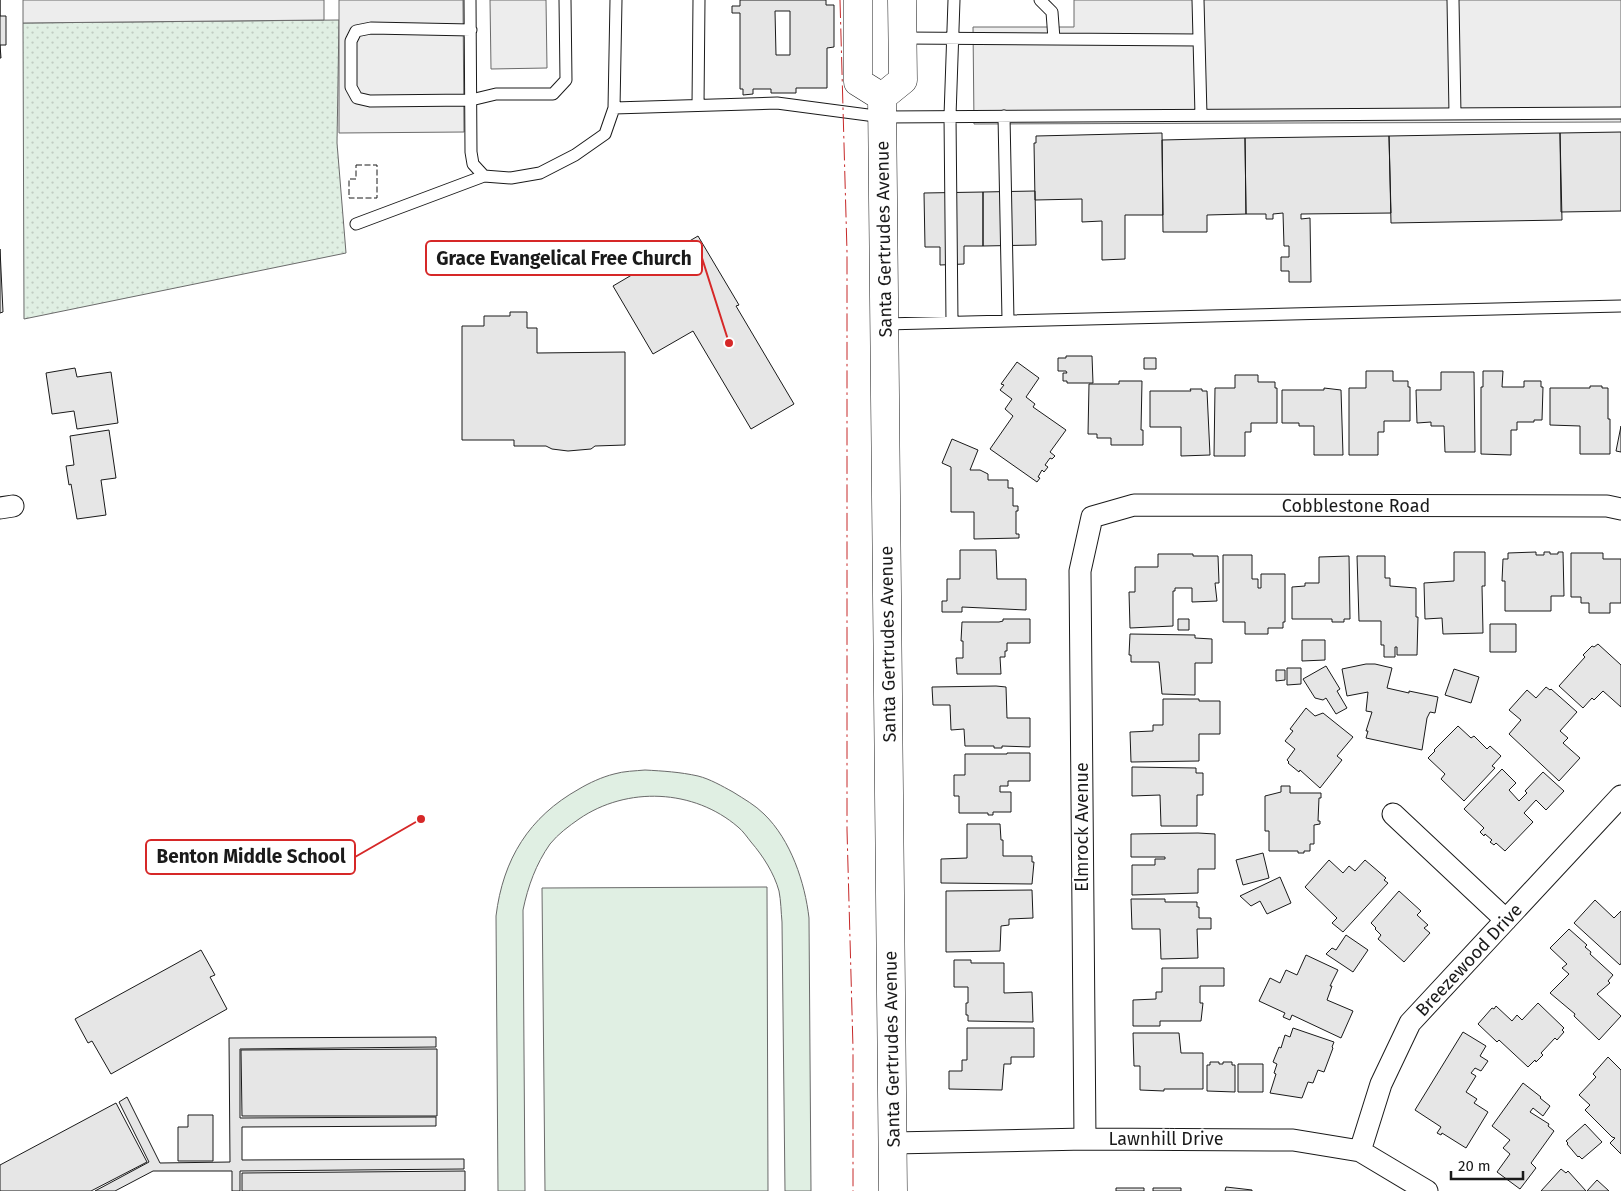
<svg xmlns="http://www.w3.org/2000/svg" width="1621" height="1191" font-family="'Fira Sans',sans-serif">
	<defs>
		<pattern id="grass-dots" width="8" height="8" patternUnits="userSpaceOnUse" patternTransform="scale(1.25)"><rect width="8" height="8" fill="#e0efe3"/><path d="M2 2h.1M6 6h.1" fill="none" stroke="#c0ccc2" stroke-width="1.8" stroke-linecap="round"/></pattern>
	</defs>
	<rect width="100%" height="100%" fill="#fff"/>
	<!-- grass -->
	<path fill="url(#grass-dots)" stroke="#6a6a6a" d="M339,20L337,143L346,253L24,319L23,23Z"/>
	<!-- pitch -->
	<path fill="#e0efe3" stroke="#6a6a6a" d="M645,770C663,771 680,772 698,776C710,779 722,786 733,792C744,799 755,805 764,814C791,840 805,883 809,918L811,1191H785L782,922C781,912 781,901 779,891C774,873 763,856 751,842C747,837 743,831 738,827C694,789 627,786 579,819C569,826 558,834 550,844C536,864 528,886 523,910L525,1191H498L496,916C503,859 529,817 579,789C589,783 602,777 614,774C624,771 635,771 645,770Z
		M767,887L768,1191H545L542,888Z"/>
	<!-- parking -->
	<path fill="#ededed" stroke="#6a6a6a" d="M23,0H324V20L23,23Z
		M339,0H463L464,132L339,133Z
		M490,0H546L547,68L491,69Z
		M1074,0H1621V122L974,124L973,27H1074Z"/>
	<!-- building -->
	<path fill="#e6e6e6" stroke="#1a1a1a" fill-rule="evenodd" d="M0,0V16H6V45H0L1,58H0Z
		M740,0H826V5H834V47L827,48V88H796V93H771V89H753V94L743,95V89H740V13H732V6H740ZM775,11H790V55H776Z
		M1621,132V211L1561,212L1560,133Z
		M1162,133L1163,215H1125V259L1102,260V221L1082,222V199L1035,200L1034,143H1036V136Z
		M1560,133L1562,220L1391,223L1389,136Z
		M1389,136L1391,213L1301,214V219L1310,218L1311,282H1289V271H1281V257H1289V246H1284L1283,213L1273,214V219H1266V214H1246L1245,138Z
		M1245,138L1246,214L1207,215V232H1163L1162,140Z
		M1035,191L1036,245L983,246V192Z
		M983,192V246H964V264L940,265V247H925L924,193Z
		M698,236L739,305L736,306L794,404L751,429L693,331L653,354L613,286Z
		M0,249L3,312L0,313Z
		M510,312H527V328H537V353L625,352V445L595,446L591,449L568,451L552,449L546,446H514V440H462V326H484V316H510Z
		M1066,356H1092L1093,383H1067V381H1063V373H1067L1066,371H1058V358H1066Z
		M1144,358H1156V369H1144Z
		M1017,362L1039,378L1026,397L1035,404L1033,407L1066,430L1050,452L1055,456L1052,459L1050,458L1045,465L1048,467L1044,472L1042,470L1038,477L1040,478L1037,482L990,449L1013,416L1005,409L1012,399L1000,390L1004,385L1001,384Z
		M75,368L77,377L111,372L118,423L77,429L74,411L52,414L46,373Z
		M1366,371H1393V381H1408V387H1410V421H1384V432H1378V455H1349V388H1366Z
		M1483,371H1503L1502,387H1524V381H1541V387H1543L1542,420H1534V422H1517V430H1511V455L1481,454V387H1483Z
		M1441,372H1474L1475,452H1445L1444,426H1431V422L1417,423L1416,390H1441Z
		M1235,375H1258V382H1275V388H1277V423H1251V432H1245V456H1214L1215,388H1235Z
		M1119,381H1142L1141,430H1143V445H1111V438H1097V434H1088L1089,384H1119Z
		M1590,386H1602V388H1608V419H1610V454H1580V426L1550,425V388H1590Z
		M1324,388L1341,390L1343,455H1314V426H1299V423H1282V390H1324Z
		M1190,389H1202V391H1207L1210,455L1181,456V427H1150V391H1191Z
		M1621,426V452L1616,451Z
		M109,430L116,478L101,480L106,515L77,519L71,484L69,485L66,466L74,465L70,436Z
		M952,439L978,450L970,470H980L988,474V480H1008V488H1013V506H1018V511H1016V534H1019V538L974,539V512H951V467L942,463Z
		M960,550H996L997,579H1026V610L962,607V612H942V601H947V579H960Z
		M1454,552H1485V586H1482L1483,633L1443,634L1442,618L1425,619L1424,583L1454,581Z
		M1536,552V555H1544V552H1550V554H1558V552H1563L1564,596H1551V611H1505V581H1502L1503,559H1508V553Z
		M1571,553H1603V559H1621V603H1610V613H1589V603H1581V597H1571Z
		M1158,554H1193V556H1218L1219,583H1215L1217,601L1192,602V588H1175V591H1173V626L1130,628L1129,592H1135V567H1158Z
		M1223,555H1252V579H1258V588H1261V574H1285V622H1283V628H1268V634H1245V622H1223Z
		M1349,556L1350,619H1344V622H1332V619H1292V587L1305,586V583H1319V557Z
		M1357,556H1385V578H1390V586L1416,588V617H1418L1417,655H1397V647H1395V657H1384V645H1381V621H1359Z
		M1003,619H1030V643H1007V651H1005V657H1000L1001,674H957L956,658H963V641H961L962,622H999L1003,621Z
		M1178,619H1189V630H1178Z
		M1490,624H1516V652H1490Z
		M1130,634L1195,635V638L1212,639V663H1195V695L1162,694L1159,662H1131V655H1129Z
		M1302,640H1325V660L1302,661Z
		M1598,644L1621,665V707L1603,691L1594,700L1592,698L1583,708L1559,686L1585,657L1583,655L1592,646L1594,647Z
		M1366,664H1375L1392,668L1387,688L1409,693V691L1438,697L1435,713L1430,712L1427,718L1422,750L1366,738L1368,731H1366L1372,712L1366,711L1368,692L1347,696L1342,669Z
		M1326,666L1340,689L1337,691L1347,708L1336,714L1326,698L1323,700L1315,698L1303,679Z
		M1287,668H1301V684L1287,685Z
		M1454,669L1479,677L1471,703L1445,695Z
		M1276,670H1285V680L1276,681Z
		M996,686L1006,687L1007,718H1030V747L1002,746V748H994V746H965L964,729L951,730L950,705H933L932,687Z
		M1546,687L1550,690L1551,689L1577,712L1560,731L1568,738L1563,743L1580,758L1559,781L1509,734L1521,720L1509,710L1527,690L1536,698Z
		M1163,699H1199V701H1220V734H1199V761L1131,762L1130,732L1153,731V725H1163Z
		M1306,708L1315,716L1323,713L1353,737L1337,756L1342,760L1320,788L1300,770L1299,772L1288,763L1289,762L1287,760L1295,749L1285,741L1293,731L1290,729Z
		M1458,726L1471,738L1474,736L1487,749L1490,746L1501,756L1492,766L1495,768L1464,801L1441,779L1445,774L1428,758L1435,751L1434,750Z
		M1007,753H1030V781H1008V786H1000V792H1011V812H993V815H988V813H959V796H954V775H965V754H1007Z
		M1132,767L1196,768V773H1203V795H1197V826H1161L1160,795L1132,796Z
		M1502,769L1516,783L1509,790L1519,801L1527,793L1525,791L1543,772L1564,791L1546,810L1536,800L1524,813L1533,822L1505,851L1496,843L1494,845L1490,842L1492,840L1485,834L1484,836L1480,832L1484,828L1464,809Z
		M1281,786H1290V793H1321V798H1319L1318,821H1320V824L1314,825V844H1310V851H1304V853H1298V851H1269V831H1265V796L1281,792Z
		M967,824H1000L1001,840H1003V856H1032V862H1034L1032,884L941,883V859L967,858Z
		M1198,833L1215,834V869H1198V893L1132,895V865H1155V859H1165V857H1131V834Z
		M1263,853L1269,878L1243,885L1236,860Z
		M1329,860L1343,873L1349,866L1355,871L1365,860L1386,878L1384,880L1388,883L1343,932L1332,923L1337,918L1305,887Z
		M1280,877L1291,903L1267,914L1260,901L1251,906L1240,896Z
		M1032,890L1033,918L1009,919V925L1001,926L1000,951L946,952V891Z
		M1399,891L1421,911L1417,915L1428,925L1424,928L1430,933L1404,962L1378,939L1381,935L1375,929L1376,928L1371,923Z
		M1131,899H1165V902H1197V907H1199V918H1211V929H1197L1198,958L1161,959L1160,929H1132Z
		M1595,900L1614,918L1621,911V963L1620,965L1574,923Z
		M1569,929L1587,945L1585,947L1591,952L1590,954L1613,975L1608,981L1610,983L1597,994L1621,1016L1599,1040L1574,1016L1575,1014L1550,993L1569,974L1562,968L1567,964L1550,948Z
		M1346,935L1368,950L1353,972L1326,954L1332,948L1336,950Z
		M201,950L215,975L210,977L227,1009L111,1074L92,1041L88,1043L75,1019Z
		M1306,955L1338,970L1330,986H1332L1327,1000L1353,1011L1341,1038L1292,1015L1290,1020L1283,1017L1285,1013L1259,1001L1270,978L1280,983L1286,970L1297,975Z
		M954,960H971V963H1004V993L1032,992L1033,1022L968,1021V1015H966V1003H968V987H954Z
		M1162,968H1224V986H1200V1003H1203L1201,1021H1160V1026H1133V1000L1156,999V992H1162Z
		M1538,1003L1564,1028L1562,1030L1564,1032L1557,1040L1555,1038L1541,1053L1543,1055L1536,1062L1535,1060L1528,1067L1499,1040L1497,1042L1478,1024L1492,1008L1494,1009L1496,1006L1512,1021L1517,1015L1522,1020Z
		M967,1028H1034V1057H1011V1064H1004L1002,1090L949,1089V1071H962V1060H967Z
		M1293,1028L1334,1042L1332,1047L1333,1048L1324,1072L1318,1070L1313,1083L1308,1082L1302,1098L1270,1093L1276,1074L1274,1073L1277,1064L1273,1062L1279,1047L1281,1048L1285,1035L1290,1037Z
		M1463,1032L1486,1046L1480,1056L1488,1061L1481,1071L1475,1068L1471,1073L1476,1076L1466,1092L1477,1099L1474,1103L1488,1112L1466,1148L1442,1133L1441,1135L1437,1133L1441,1127L1415,1110Z
		M1133,1033H1179L1181,1053H1203V1089H1164V1091L1140,1090V1066H1134Z
		M436,1037V1047L240,1049V1118L436,1117V1126L242,1127V1160L464,1159V1169L240,1171V1191H232V1171H153L115,1191H95L149,1162L119,1102L127,1097L160,1163L230,1162L229,1038Z
		M437,1049V1116H242L241,1050Z
		M1608,1057L1621,1070V1154L1610,1143L1615,1138L1612,1137L1585,1110L1590,1105L1579,1095L1596,1077L1593,1074Z
		M1210,1062H1219V1064H1223V1062H1232V1065H1235V1092L1207,1091V1065H1210Z
		M1238,1064H1263V1092H1238Z
		M1523,1083L1541,1097L1540,1098L1550,1106L1543,1116L1533,1108L1530,1112L1549,1124L1548,1126L1554,1131L1531,1163L1536,1168L1520,1189L1497,1172L1510,1154L1503,1148L1510,1140L1492,1126Z
		M116,1103L147,1162L91,1191H0V1165Z
		M188,1115H213V1161H178V1127H188Z
		M1585,1124L1602,1142L1582,1159L1579,1156L1578,1157L1567,1144L1568,1143L1566,1141Z
		M1561,1169L1566,1173L1568,1171L1586,1191H1541Z
		M465,1171V1191H242V1173Z
		M1597,1180L1609,1191H1587Z
		M1226,1187L1252,1190V1191H1225Z
		M1116,1188H1144V1191H1116Z
		M1153,1188H1181V1191H1153Z"/>
	<g fill="none" stroke-linecap="round" stroke-linejoin="round">
		<defs>
			<path id="lane" d="M470,0L471,152L473,164L484,176L511,178L540,173L575,155L605,134L614,108L616,0
				M1040,0L1052,12L1054,39
				M1198,0L1201,115
				M1453,0L1455,114
				M471,30L371,28L356,31L351,41V87L357,98L370,101L471,100L496,94H553L566,80L565,0
				M902,38L1199,40
				M698,105L699,0
				M614,108L777,103L883,117L1621,113
				M1004,116L1008,320
				M356,224L484,176
				M952,322L950,116L954,0
				M885,324L1621,306"/>
			<path id="street" d="M0,508L13,506
				M1393,814L1506,920
				M1085,1139L1080,571L1092,517L1134,505L1607,506L1621,509
				M893,1143L1085,1139L1293,1140L1360,1151L1427,1191
				M1360,1151L1381,1084L1410,1023L1621,796"/>
			<path id="secondary" d="M858,0V82L882,97
				M882,97L893,1191
				M882,97L903,80L902,0"/>
		</defs>
		<!-- lane casing -->
		<use href="#lane" stroke="#1a1a1a" stroke-width="13"/>
		<!-- street casing -->
		<use href="#street" stroke="#1a1a1a" stroke-width="23"/>
		<!-- secondary casing -->
		<use href="#secondary" stroke="#1a1a1a" stroke-width="29"/>
		<!-- lane -->
		<use href="#lane" stroke="#fff" stroke-width="11"/>
		<!-- street -->
		<use href="#street" stroke="#fff" stroke-width="21"/>
		<!-- secondary -->
		<use href="#secondary" stroke="#fff" stroke-width="28"/>
		<!-- fence -->
		<path stroke="#1a1a1a" stroke-width="1" stroke-dasharray="6 2.5" stroke-linecap="butt" d="M356,165H377V198H349V179H356Z"/>
		<!-- power -->
		<path stroke="#c62828" stroke-width="1" stroke-dasharray="18 4 2.5 4" stroke-linecap="butt" d="M840,0L847,252V830L853,1048V1191"/>
	</g>
	<g text-anchor="middle" dominant-baseline="central" stroke-width="4" stroke-linejoin="round" paint-order="stroke">
		<!-- street labels -->
		<g font-size="18" fill="#1a1a1a" stroke="#fff">
			<text transform="translate(884 239) rotate(-91)">Santa Gertrudes Avenue</text>
			<text x="1356" y="506">Cobblestone Road</text>
			<text transform="translate(888 644) rotate(-91)">Santa Gertrudes Avenue</text>
			<text transform="translate(1082 827) rotate(-90)">Elmrock Avenue</text>
			<text transform="translate(1469 960) rotate(-47)">Breezewood Drive</text>
			<text transform="translate(892 1049) rotate(-91)">Santa Gertrudes Avenue</text>
			<text x="1166" y="1139">Lawnhill Drive</text>
		</g>
	</g>
	<!-- callouts -->
	<path fill="none" stroke="#d62828" stroke-width="2" d="M729 343L702 258M421 819L355 857"/>
	<g fill="#d62828" stroke="#fff" stroke-width="2">
		<circle cx="729" cy="343" r="5"/>
		<circle cx="421" cy="819" r="5"/>
	</g>
	<g fill="#fff" stroke="#d62828" stroke-width="2">
		<rect x="426" y="241" width="276" height="34" rx="5"/>
		<rect x="146" y="840" width="209" height="34" rx="5"/>
	</g>
	<g font-size="19" text-anchor="middle" font-weight="bold" fill="#1a1a1a">
		<text x="564" y="265">Grace Evangelical Free Church</text>
		<text x="251" y="863">Benton Middle School</text>
	</g>
	<!-- scale -->
	<path d="M1451 1171v8h72v-8" fill="none" stroke="#1a1a1a" stroke-width="2.5"/>
	<text x="1458" y="1171" font-size="15" fill="#1a1a1a" stroke="#ffffff" stroke-width="4" paint-order="stroke">20 m</text>
</svg>
